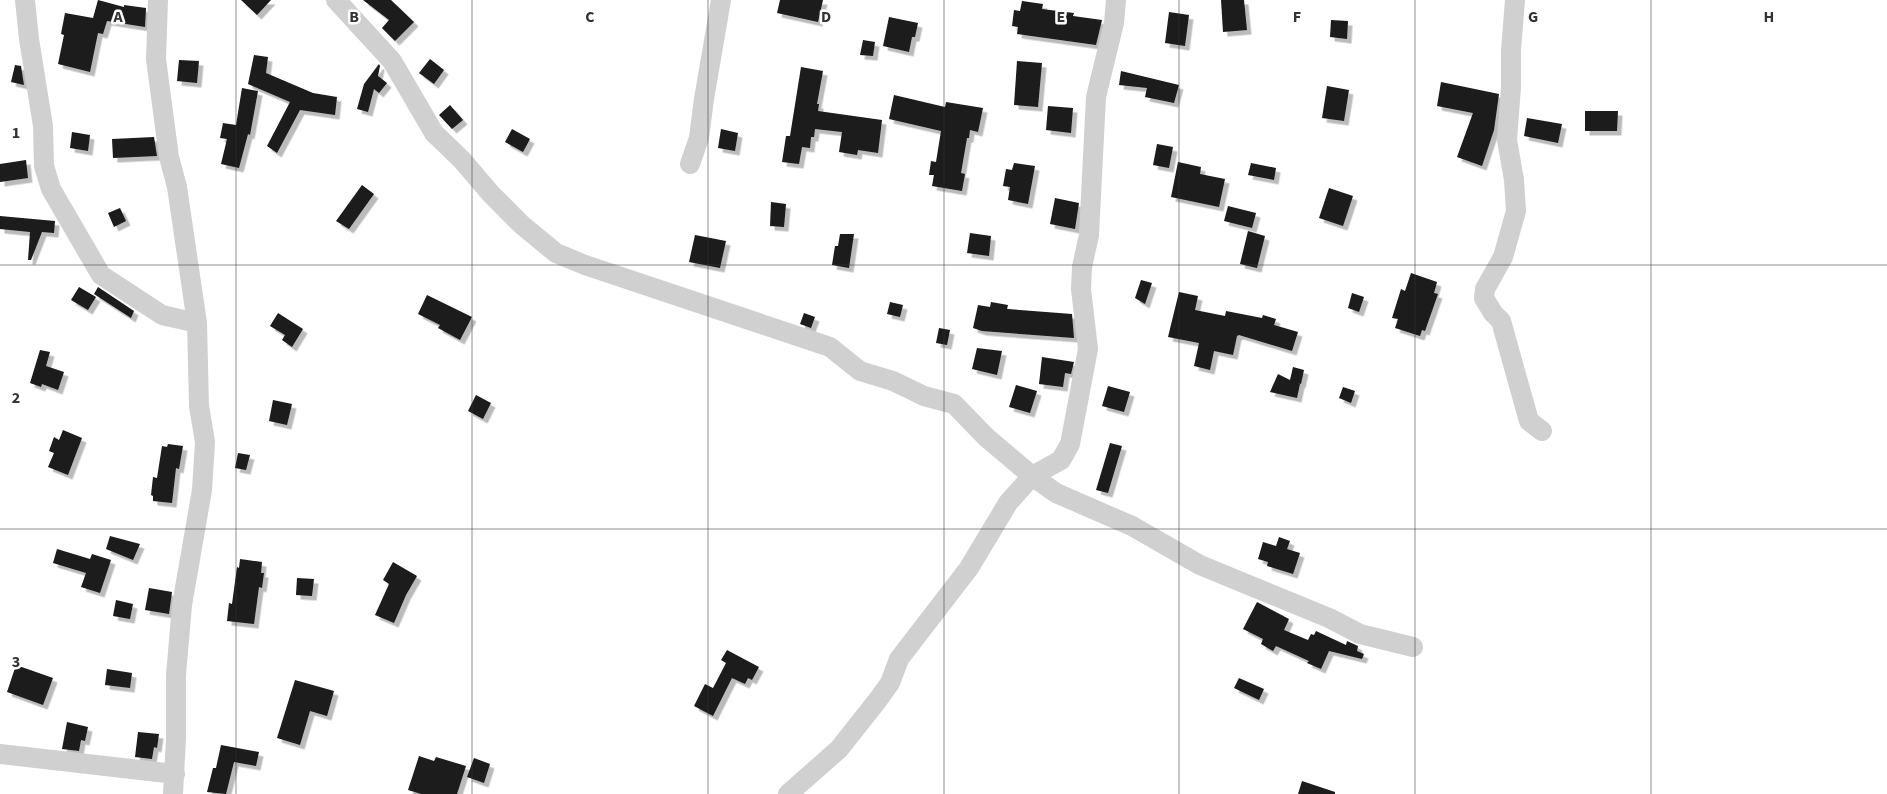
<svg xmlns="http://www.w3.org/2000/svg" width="1887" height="794" font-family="'Source Sans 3',sans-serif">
	<defs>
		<filter id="shadow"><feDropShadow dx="4.5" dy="4.5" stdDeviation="0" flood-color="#0004"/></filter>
	</defs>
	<rect width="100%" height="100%" fill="#fff"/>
	<!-- building -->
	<path fill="#1a1a1a" filter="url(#shadow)" d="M98,0L124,7V5L146,8L145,27L107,21L103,34L98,33L90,72L58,64L64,35L61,34L65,13L93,18Z
		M241,0H271L257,15Z
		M363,0H391L414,22L395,41L382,28L389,20Z
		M780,0H823L818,22L777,13Z
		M1221,0H1244L1247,30L1223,32Z
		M1022,1L1043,4L1042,9L1074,13L1073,16L1102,20L1096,45L1017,34L1018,27L1012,26L1014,10L1020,11Z
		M1169,12L1189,15L1185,46L1165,43Z
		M889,17L918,23L915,37H912L909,52L883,46Z
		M1331,20L1348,21L1347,39L1330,37Z
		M863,40L875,42L873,56L860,55Z
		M254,55L268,57L266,73L313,93L337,97L335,115L300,110L277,153L267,146L290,102L248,84Z
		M430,59L444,70L434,84L419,73Z
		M179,60L199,61L197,83L177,81Z
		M1017,61L1042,63L1038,107L1014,105Z
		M379,64L380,66L378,76L387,83L379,93L374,89L368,112L357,109L364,84Z
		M15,65L21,66L24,85L11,82Z
		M801,67L823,71L817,104H819L818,111L882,120L878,153L858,150L857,155L839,152L842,132L815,129L814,137H811L810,148L802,147L799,164L782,162L786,136H790Z
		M1121,71L1179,85L1174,103L1145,97L1147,88L1119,85Z
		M1441,82L1499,94L1494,130L1482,166L1457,157L1473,113L1437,106Z
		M1327,86L1349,90L1344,121L1322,118Z
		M242,88L258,91L250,135L248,134L239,168L221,164L227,139L220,138L223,123L236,125Z
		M894,95L945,107L946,102L983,108L978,132L970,130L969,138H967L961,173L965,174L962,191L932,186L934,175H929L931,161L936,162L941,131L889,119Z
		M450,105L463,120L452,129L439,115Z
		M1048,106L1073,108L1071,133L1046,130Z
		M1585,111H1618L1617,131H1585Z
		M1527,118L1562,124L1558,143L1524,136Z
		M512,129L530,139L523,152L505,142Z
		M721,129L738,133L735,151L718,148Z
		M72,132L90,135L88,151L70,148Z
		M154,137L157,156L113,158L112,139Z
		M1157,144L1173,147L1169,168L1153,165Z
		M26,160L28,178L0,182V164Z
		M1178,162L1201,167L1200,174L1225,179L1219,207L1171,197Z
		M1014,163L1035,166L1028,204L1008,200L1010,187L1003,186L1006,169L1012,170Z
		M1251,163L1276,168L1274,180L1248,175Z
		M362,185L374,194L349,229L336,221Z
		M1329,188L1353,196L1343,226L1319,218Z
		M1055,198L1079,203L1075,229L1050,224Z
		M771,202L786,204L784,227L770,226Z
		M1228,206L1256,213L1252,228L1224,221Z
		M120,208L126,221L114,227L108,213Z
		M0,216L55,221L54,233L42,232L31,260H28L30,232L0,229Z
		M1248,231L1265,236L1257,268L1240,264Z
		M970,233L991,236L989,256L967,253Z
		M840,234H854L849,268L832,265L835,246H838Z
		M695,235L726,241L720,268L689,262Z
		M1411,273L1437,282L1434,293L1438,294L1425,331L1422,330L1420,336L1395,328L1398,319L1392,318L1401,289L1405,291Z
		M1141,280L1152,283L1145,304L1135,298Z
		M79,287L96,297L88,310L71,300Z
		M98,287L134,311L131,318L94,294Z
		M1179,292L1198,296L1195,310L1225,316L1226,311L1262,318L1263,315L1276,319L1274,325L1298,332L1292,351L1239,335L1237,336L1233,355L1214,351L1210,370L1194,366L1199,343L1168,337Z
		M1352,293L1364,297L1359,312L1348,308Z
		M427,295L472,317L460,340L438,328L440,325L418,314Z
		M890,302L903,305L900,317L887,314Z
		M991,302L1008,305L1007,309L1072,314L1074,338L982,331L973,328L978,305L990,307Z
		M278,313L303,329L292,347L282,340L285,335L270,326Z
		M804,313L815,317L811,328L800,324Z
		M939,328L950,330L947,345L936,343Z
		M977,348L1002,351L997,375L972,369Z
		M40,350L50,352L46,366L64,372L58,390L42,384L41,387L30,383Z
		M1042,357L1074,362L1071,374L1065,373L1063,387L1039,384Z
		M1293,367L1304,370L1301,384L1297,383L1300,384L1297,398L1270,392L1278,374L1290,380Z
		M1016,385L1037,391L1030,413L1009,407Z
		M1108,386L1130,392L1124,412L1102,406Z
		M1343,387L1355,391L1351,403L1339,398Z
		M476,395L491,403L483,419L468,411Z
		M273,400L292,404L287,425L269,421Z
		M63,430L82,438L68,475L48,467L54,453L49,451L54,437L59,440Z
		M1110,443L1122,446L1108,493L1096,490Z
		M168,444L183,446L179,469L176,468L172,503L153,501V496L151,495L153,477L157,478L162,446L167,447Z
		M238,453L250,455L246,470L235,468Z
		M110,536L140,544L133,560L106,549Z
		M1279,537L1290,541L1287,549L1300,553L1293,574L1267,566L1268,562L1258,559L1263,542L1276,546Z
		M57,549L90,559L92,554L111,560L100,593L81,587L86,573L53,563Z
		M240,559L262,562L261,573H264L262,588L259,587L254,624L227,621L229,603L232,604L237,567L239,568Z
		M393,562L417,576L406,595L394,623L375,615L389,584L383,580Z
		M297,578L314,579L312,596L296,595Z
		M149,588L172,592L169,614L145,610Z
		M116,600L133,604L130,619L113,616Z
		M1257,602L1289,619L1284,630L1308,640L1311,634L1314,635L1316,631L1346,645L1347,641L1358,646L1357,651L1364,654L1362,659L1329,651L1321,669L1307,663L1309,661L1276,646L1273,651L1261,644L1263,639L1243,629Z
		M727,650L759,667L752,680L748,678L745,684L732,678L713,716L694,706L705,684L713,688L726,663L721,660Z
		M16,665L53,678L43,705L7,692Z
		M107,669L132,673L130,688L105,685Z
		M1239,678L1264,689L1259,700L1234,688Z
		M295,680L334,691L327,716L310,711L300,745L277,738Z
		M67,722L88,727L85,741L81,740L79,751L62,749Z
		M138,732L159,734L157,748L154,747L152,759L135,757Z
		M221,745L259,752L256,766L234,762L226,794L207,792L213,768H216Z
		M419,756L434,761L436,757L466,766L457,794H421L408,790Z
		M474,758L490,764L484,783L467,777Z
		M1302,781L1335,792V794H1298Z"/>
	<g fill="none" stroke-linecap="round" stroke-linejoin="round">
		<!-- minor -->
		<path stroke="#d0d0d0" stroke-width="20" d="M25,0L29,39L43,126L44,166L51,189L101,275L162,315L197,323
			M158,0L156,59L169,157L177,187L197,323L199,406L205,442L202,490L182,605L176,675V739L173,794
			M336,0L392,61L434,133L462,160L491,194L522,225L556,253L585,265L830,347L860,371L893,381L924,396L954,404L986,437L1032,476L1056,493L1132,526L1200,565L1329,618L1360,634L1413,647
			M1515,0L1511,50V87L1507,140L1514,180L1516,211L1503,257L1485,289L1484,298L1493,313L1501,321L1529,421L1542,431
			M690,164L699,138L704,99L721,0
			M0,754L175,774
			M788,794L839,749L877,701L890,683L899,659L969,568L1008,503L1032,476L1061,460L1070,444L1088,349L1081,289L1082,267L1089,235L1096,97L1114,23L1116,0"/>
	</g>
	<!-- grid -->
	<path fill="none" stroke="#333" stroke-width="1" stroke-opacity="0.55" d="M236,0V794M472,0V794M708,0V794M944,0V794M1179,0V794M1415,0V794M1651,0V794M0,265H1887M0,529H1887"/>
	<g font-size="16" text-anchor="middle" font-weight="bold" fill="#333" stroke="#fff" stroke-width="5" stroke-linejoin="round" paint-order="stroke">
		<text x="118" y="22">A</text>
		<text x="354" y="22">B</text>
		<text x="590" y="22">C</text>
		<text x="826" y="22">D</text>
		<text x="1061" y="22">E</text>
		<text x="1297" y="22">F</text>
		<text x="1533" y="22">G</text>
		<text x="1769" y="22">H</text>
		<text x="16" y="138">1</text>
		<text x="16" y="403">2</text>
		<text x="16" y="667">3</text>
	</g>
</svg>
